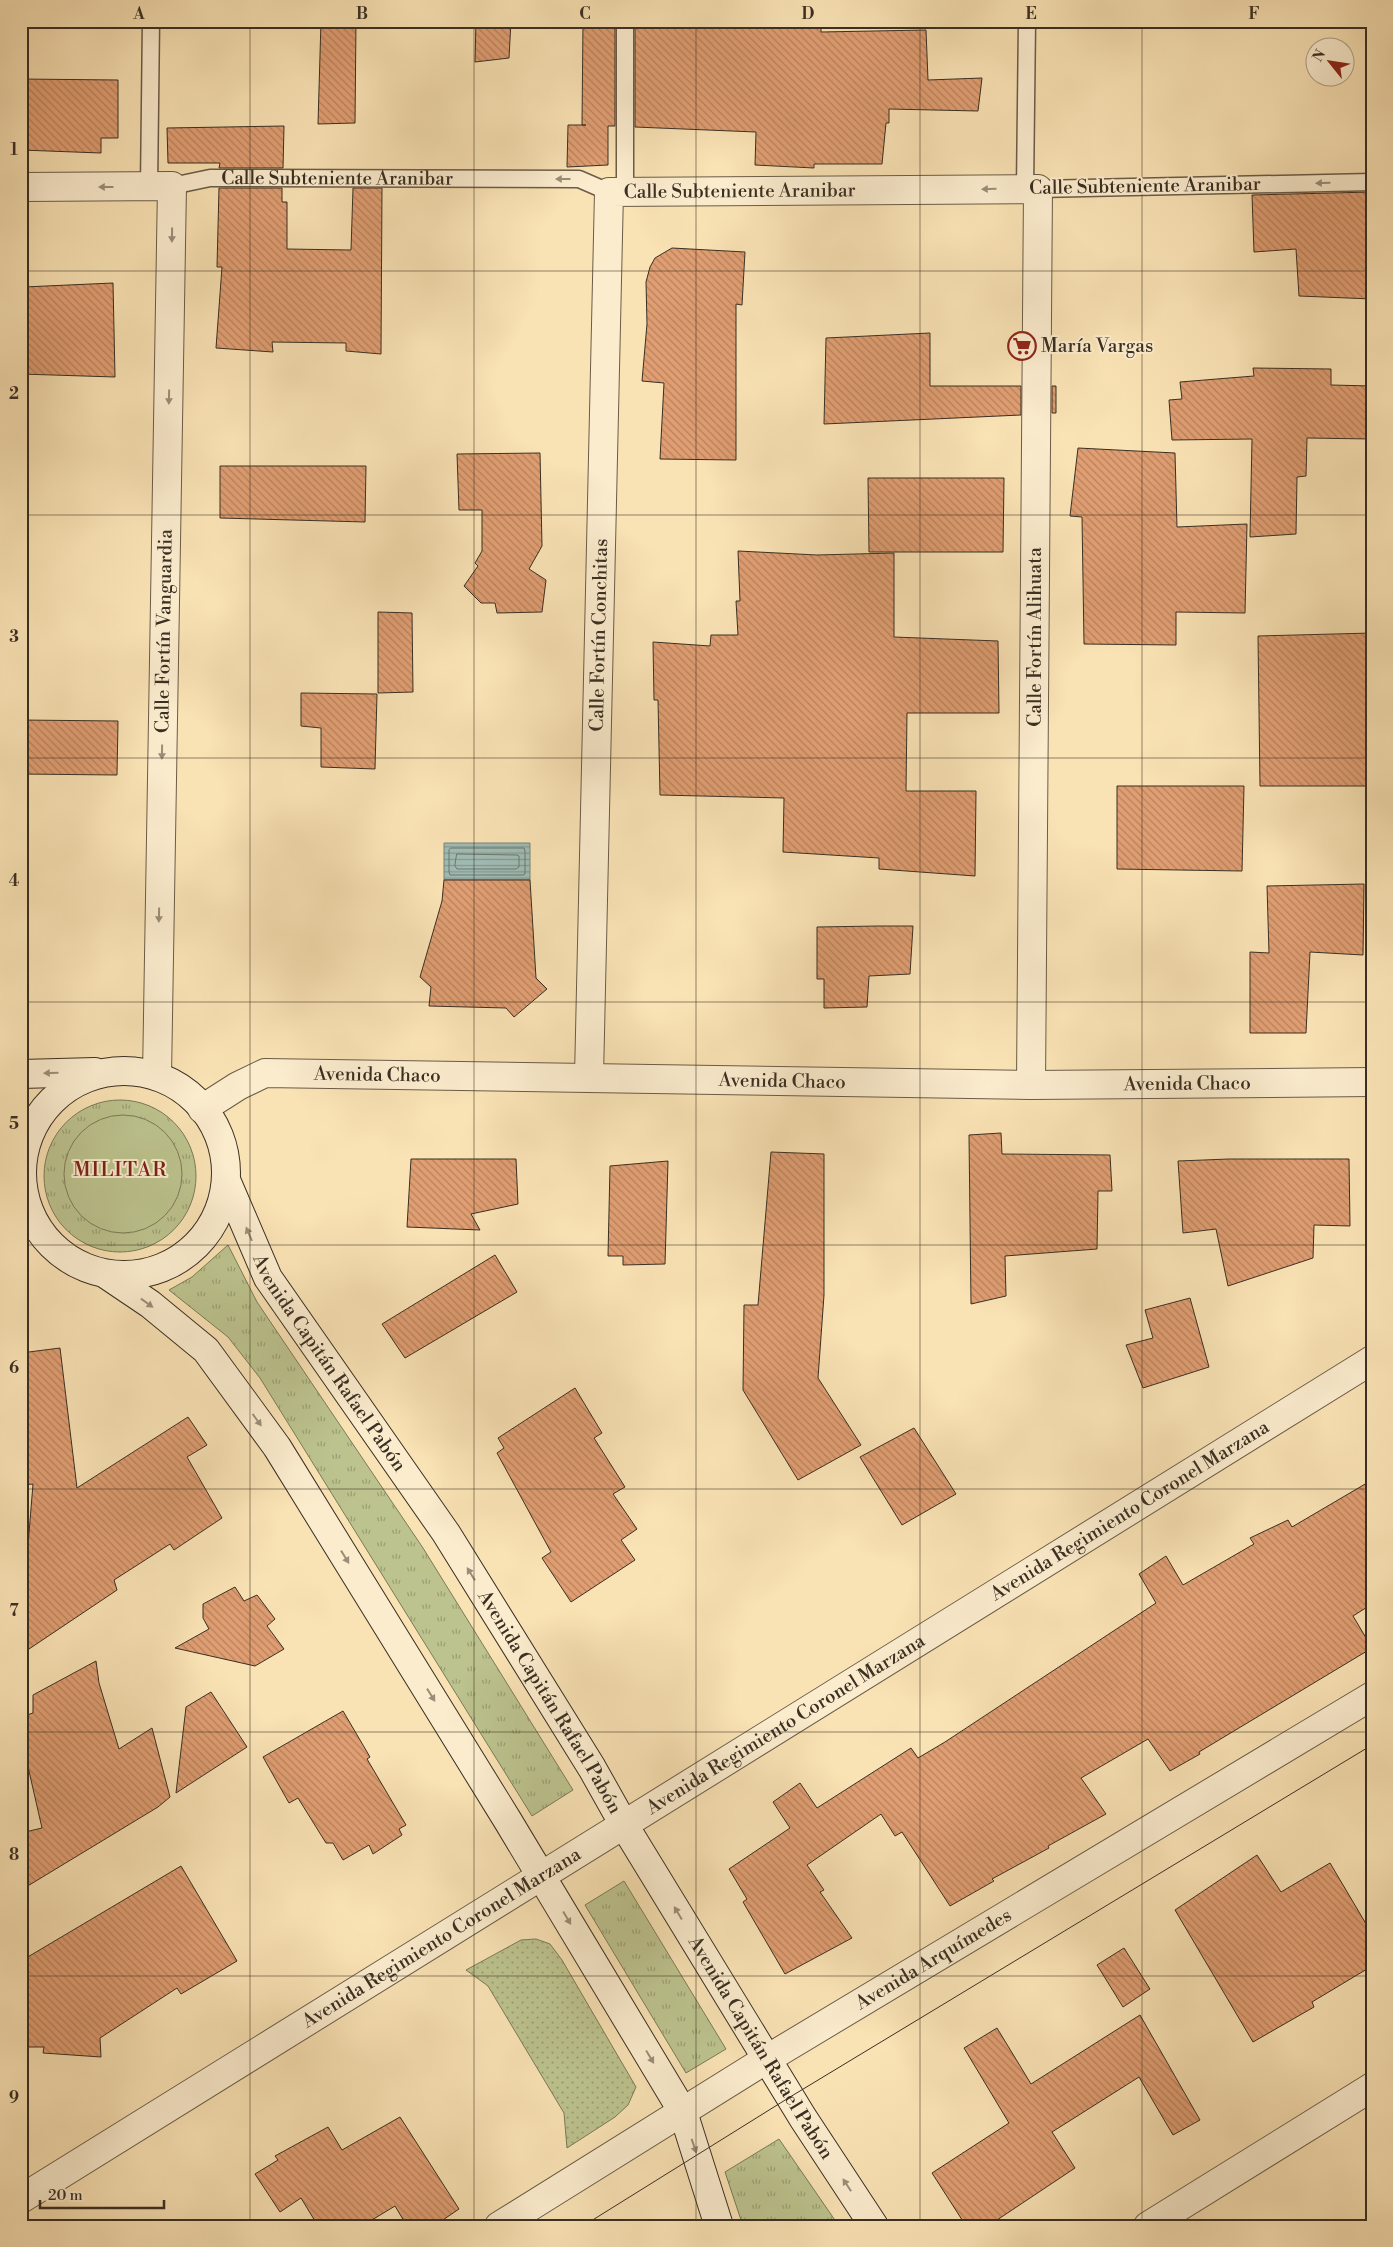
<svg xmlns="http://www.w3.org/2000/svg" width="1393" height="2247" font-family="'Libre Bodoni',serif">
	<defs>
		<pattern id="grass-tufts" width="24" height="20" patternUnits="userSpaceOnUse" patternTransform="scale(1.25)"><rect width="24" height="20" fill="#bcc38e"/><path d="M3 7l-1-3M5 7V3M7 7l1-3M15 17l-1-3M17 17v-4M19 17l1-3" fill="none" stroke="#9a9f74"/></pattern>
		<pattern id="park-dots" width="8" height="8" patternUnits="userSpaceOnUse" patternTransform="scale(1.25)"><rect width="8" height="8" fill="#bcc38e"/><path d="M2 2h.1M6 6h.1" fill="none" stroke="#9a9f74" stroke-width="1.8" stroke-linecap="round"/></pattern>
		<pattern id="water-rules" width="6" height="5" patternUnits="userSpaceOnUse" patternTransform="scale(1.25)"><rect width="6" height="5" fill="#a0bcb5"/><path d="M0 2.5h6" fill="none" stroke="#839993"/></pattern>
		<pattern id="building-back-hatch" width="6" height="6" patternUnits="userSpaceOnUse" patternTransform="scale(1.25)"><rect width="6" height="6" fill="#e09e72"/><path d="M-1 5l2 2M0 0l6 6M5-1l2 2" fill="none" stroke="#b7815d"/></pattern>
	</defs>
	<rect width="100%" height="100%" fill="#f9e2b4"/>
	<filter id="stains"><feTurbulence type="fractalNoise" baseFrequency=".004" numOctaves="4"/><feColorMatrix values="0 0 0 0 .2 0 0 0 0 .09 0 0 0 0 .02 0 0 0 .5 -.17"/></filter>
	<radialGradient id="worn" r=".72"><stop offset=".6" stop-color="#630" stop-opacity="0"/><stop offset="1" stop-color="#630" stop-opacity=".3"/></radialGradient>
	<!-- grass -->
	<path fill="url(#grass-tufts)" stroke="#7b7958" d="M44 1176a76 76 0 1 1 152 0a76 76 0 1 1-152 0Z
		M228,1245L257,1302L423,1548L573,1790L532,1816L260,1378L228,1337L169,1290L192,1277Z
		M624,1881L726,2049L686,2073L585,1905Z
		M779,2139L839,2226H743L725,2172Z"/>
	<!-- park -->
	<path fill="url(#park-dots)" stroke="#7b7958" d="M536,1939L550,1944L562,1960L636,2087L628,2105L615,2117L567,2148L564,2113L488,1986L466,1970L521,1940Z"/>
	<!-- garden -->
	<path fill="#bcc38e" stroke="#7b7958" d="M64 1174a59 59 0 1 1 118 0a59 59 0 1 1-118 0Z"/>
	<!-- water -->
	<path fill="url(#water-rules)" stroke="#77847b" d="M444,843H530V880H444Z"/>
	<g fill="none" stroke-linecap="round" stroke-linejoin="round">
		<!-- shore -->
		<path stroke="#6d766c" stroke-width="1" d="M451,848H524L525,851V874L523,875H450L449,872V850Z
			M457,854L517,855L519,856V867L516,869H457L455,866Z"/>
	</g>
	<!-- building -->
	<path fill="url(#building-back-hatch)" stroke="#3a2f23" d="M321,21H356L355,123L318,124Z
		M476,21H511L509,58L475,62Z
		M583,21H615V126H608V165L567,167L568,125H586H582Z
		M635,21H821V32L926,30L928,80L982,78L978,111L889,109V123H886L882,164H814V168L755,165L756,132L635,127Z
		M21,79L118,80V138H101V153L21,150Z
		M284,126L283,168H219L220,163H168L167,128Z
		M219,188H282V202H287V249L351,250L353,188H382L381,354L346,351V343L272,342L273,352L216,348L222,267H217Z
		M1372,192V299L1299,296L1296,249L1254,252L1252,195Z
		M672,248L745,252L742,305L736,304V460L660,459L664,383L642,381L647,324L646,282L650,267L655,258Z
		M113,283L115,377L21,374L24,287Z
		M930,333V386H1021V415L824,424L826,338Z
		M1253,368L1331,369V385L1372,386V439L1307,438L1306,476L1297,477L1296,534L1250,537L1252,439L1172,440L1169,400L1182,399L1180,382L1254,376Z
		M1052,386H1056V413H1052Z
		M1078,448L1175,453L1177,527L1247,524L1245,613L1176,612V645L1084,644L1082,517L1070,516Z
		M540,453L542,546L529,569L546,580L542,612L497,613L495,603H481L464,586L478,566L475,563L482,551V510H459L457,454Z
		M220,466H366L365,522L220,518Z
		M868,478H1004L1003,552H869Z
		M738,551L817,555L894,553V637L998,641L999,713H907L906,791H976L975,876L879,869V858L783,852L784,798L660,795L658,700H654L653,642L710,646L711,635H738L736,601H740Z
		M378,612L412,613L413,692L378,693Z
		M1372,633V786H1260L1258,636Z
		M301,693L377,694L375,769L321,767V728L301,726Z
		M21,720L118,721L117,775L21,774Z
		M1117,786H1244L1242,871L1117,869Z
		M444,880H530L536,978L547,989L514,1017L506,1008L429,1006L431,987L420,977L442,901Z
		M1364,884L1363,955L1310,952L1306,1033H1250V952L1269,953L1267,886Z
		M878,926H913L910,974L869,976L867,1007L824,1008V979H817V927Z
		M1001,1133L1002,1154L1110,1155L1112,1191H1098L1097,1249L1005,1256L1006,1296L971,1304L969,1135Z
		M771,1152L824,1154V1295L818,1378L861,1445L798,1480L743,1390L744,1305H758Z
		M411,1159H516L518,1204L471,1214L480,1230L407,1227Z
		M1229,1159H1349L1350,1226L1314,1225L1313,1258L1228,1286L1216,1229L1183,1233L1178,1161Z
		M668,1161L665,1264L623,1265V1256H608L610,1166Z
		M495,1255L517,1292L405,1358L382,1324Z
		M1190,1298L1209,1367L1143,1388L1126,1345L1153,1338L1145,1310Z
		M60,1348L77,1488L188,1417L207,1445L187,1457L222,1518L174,1550L170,1544L114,1580L117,1590L23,1653L25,1582L33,1484L21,1485V1353Z
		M575,1388L602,1433L594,1438L625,1487L613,1494L637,1529L621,1540L635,1560L571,1602L542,1558L551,1552L497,1453L504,1448L498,1438Z
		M914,1428L956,1494L902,1525L860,1457Z
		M1372,1480V1604L1353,1616L1372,1648L1199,1752L1200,1754L1170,1771L1148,1739L1081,1778L1106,1814L1048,1846L1049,1848L992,1879L994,1881L950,1906L902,1832L895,1836L881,1814L807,1865L824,1890L820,1892L852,1938L785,1974L743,1902L747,1899L729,1869L790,1828L773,1802L800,1783L817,1808L911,1748L918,1758L945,1742L1156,1603L1139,1574L1166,1556L1183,1585L1254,1544L1250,1538L1288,1520L1292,1527Z
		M235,1587L244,1601L257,1595L275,1619L267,1626L284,1649L255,1666L175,1648L209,1629L203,1618V1604Z
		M96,1661L99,1683L119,1749L152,1728L170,1797L158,1807L26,1887L21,1855V1833L42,1828L21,1736V1717L33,1713V1695Z
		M211,1692L247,1747L176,1793L186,1707Z
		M343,1711L370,1757L367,1759L406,1825L399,1829L402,1835L373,1854L369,1845L343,1860L333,1843H326L298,1798L289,1803L263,1757Z
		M1257,1855L1281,1892L1330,1863L1372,1934V1966L1312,2002L1314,2007L1253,2042L1175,1910Z
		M181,1866L237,1961L181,1994L177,1988L100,2038L101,2057L43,2053L44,2047H21V1961Z
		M1124,1948L1150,1989L1123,2007L1097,1965Z
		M1140,2015L1200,2120L1173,2135L1139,2077L1052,2132L1075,2168L988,2226H966L932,2173L1009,2123L964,2048L997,2028L1031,2084Z
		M400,2117L459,2209L434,2226H407L395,2206L362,2226H318L301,2198L280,2212L255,2174L278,2160L275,2156L328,2127L342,2150Z"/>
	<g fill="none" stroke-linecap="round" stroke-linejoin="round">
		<defs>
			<g id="service">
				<path id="s1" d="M172,186L210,178L579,179L609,192"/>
				<path d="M149,187L151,21"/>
				<path d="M1025,188L1027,21"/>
				<path d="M1038,189L1372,182"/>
				<path d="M625,192V21"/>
			</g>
			<g id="minor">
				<path d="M21,187L172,186L157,1076"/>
				<path id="s2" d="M589,1077L609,192L1038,189L1031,1085"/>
				<path id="s3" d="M202,1109L238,1086L265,1073L1031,1085L1372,1082"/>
				<path id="s4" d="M21,2199L1372,1360"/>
				<path id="s5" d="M499,2226L767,2059L1372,1696"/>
				<path d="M1148,2226L1372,2087"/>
			</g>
			<g id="secondary">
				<circle cx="124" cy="1173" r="102"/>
				<path d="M21,1074L95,1072"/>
				<path id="s6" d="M226,1180L268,1278L446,1533L592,1768L624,1825L803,2118L874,2226"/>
				<path d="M107,1275L150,1304L206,1350L277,1447L508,1821L683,2112L719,2226"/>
			</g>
		</defs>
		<!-- service casing -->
		<use href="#service" stroke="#6a5c47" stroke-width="19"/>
		<!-- minor casing -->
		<use href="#minor" stroke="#6a5c47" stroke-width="30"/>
		<!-- secondary casing -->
		<use href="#secondary" stroke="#3a2f23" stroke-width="30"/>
		<!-- service -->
		<use href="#service" stroke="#fbecce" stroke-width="16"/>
		<!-- minor -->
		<use href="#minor" stroke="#fbecce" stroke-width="28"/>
		<!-- secondary -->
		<use href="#secondary" stroke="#fbecce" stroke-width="28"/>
		<!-- tram -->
		<path stroke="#3a2f23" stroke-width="1" d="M583,2226L790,2097L1372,1745"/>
	</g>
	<!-- one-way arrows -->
	<defs><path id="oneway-solid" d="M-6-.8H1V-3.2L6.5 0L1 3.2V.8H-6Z" transform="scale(1.25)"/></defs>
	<g fill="#9a8e78">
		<use href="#oneway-solid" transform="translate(563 179) rotate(-180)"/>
		<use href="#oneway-solid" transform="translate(1323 183) rotate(179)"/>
		<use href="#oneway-solid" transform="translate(106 187) rotate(180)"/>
		<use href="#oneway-solid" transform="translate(989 189) rotate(179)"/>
		<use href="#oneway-solid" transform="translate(172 235) rotate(91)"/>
		<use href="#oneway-solid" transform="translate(169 397) rotate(91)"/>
		<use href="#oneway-solid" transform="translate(162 752) rotate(91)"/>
		<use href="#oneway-solid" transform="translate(159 915) rotate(91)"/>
		<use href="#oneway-solid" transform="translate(51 1073) rotate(178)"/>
		<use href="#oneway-solid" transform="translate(249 1234) rotate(-113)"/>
		<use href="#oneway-solid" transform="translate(147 1303) rotate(36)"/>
		<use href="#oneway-solid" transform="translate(257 1420) rotate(54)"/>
		<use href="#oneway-solid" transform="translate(345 1557) rotate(58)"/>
		<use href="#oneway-solid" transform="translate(471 1574) rotate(-122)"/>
		<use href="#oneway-solid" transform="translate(431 1695) rotate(58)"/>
		<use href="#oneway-solid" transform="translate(678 1913) rotate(-121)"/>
		<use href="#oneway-solid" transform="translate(567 1918) rotate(59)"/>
		<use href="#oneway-solid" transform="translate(650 2057) rotate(59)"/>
		<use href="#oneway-solid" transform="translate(694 2146) rotate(71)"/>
		<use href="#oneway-solid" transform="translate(847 2185) rotate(-123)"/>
	</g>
	<!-- grid -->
	<path fill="none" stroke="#3a2f23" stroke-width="1" stroke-opacity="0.55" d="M250,21V2226M474,21V2226M696,21V2226M920,21V2226M1142,21V2226M21,271H1372M21,515H1372M21,758H1372M21,1002H1372M21,1245H1372M21,1489H1372M21,1732H1372M21,1976H1372"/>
	<!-- icons -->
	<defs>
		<symbol id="supermarket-ring" viewBox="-11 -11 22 22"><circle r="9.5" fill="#fbecce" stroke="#8f2418" stroke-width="1.5"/><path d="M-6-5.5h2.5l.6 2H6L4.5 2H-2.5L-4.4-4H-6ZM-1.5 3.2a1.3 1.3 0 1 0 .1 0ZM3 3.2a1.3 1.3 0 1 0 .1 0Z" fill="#8f2418"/></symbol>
	</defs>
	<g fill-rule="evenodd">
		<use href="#supermarket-ring" x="1006" y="330" width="32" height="32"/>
	</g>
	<g text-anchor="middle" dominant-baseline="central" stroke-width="4" stroke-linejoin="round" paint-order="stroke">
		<!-- street labels -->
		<g font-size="19" fill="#3a2f23" stroke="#fbecce">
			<text stroke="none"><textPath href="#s1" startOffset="166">Calle Subteniente Aranibar</textPath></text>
			<text transform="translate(1145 186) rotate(-1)">Calle Subteniente Aranibar</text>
			<text stroke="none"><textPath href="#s2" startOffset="1016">Calle Subteniente Aranibar</textPath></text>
			<text transform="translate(164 631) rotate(-89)">Calle Fortín Vanguardia</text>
			<text stroke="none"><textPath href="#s2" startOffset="442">Calle Fortín Conchitas</textPath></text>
			<text transform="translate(1035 637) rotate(-90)">Calle Fortín Alihuata</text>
			<text stroke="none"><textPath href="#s3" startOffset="185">Avenida Chaco</textPath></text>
			<text stroke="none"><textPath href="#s3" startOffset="590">Avenida Chaco</textPath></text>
			<text stroke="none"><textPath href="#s3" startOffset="995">Avenida Chaco</textPath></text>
			<text stroke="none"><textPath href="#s6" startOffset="211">Avenida Capitán Rafael Pabón</textPath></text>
			<text stroke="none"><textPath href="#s4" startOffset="1305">Avenida Regimiento Coronel Marzana</textPath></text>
			<text stroke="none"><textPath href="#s6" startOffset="616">Avenida Capitán Rafael Pabón</textPath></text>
			<text stroke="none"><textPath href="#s4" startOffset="900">Avenida Regimiento Coronel Marzana</textPath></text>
			<text stroke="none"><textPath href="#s4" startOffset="495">Avenida Regimiento Coronel Marzana</textPath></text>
			<text stroke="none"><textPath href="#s5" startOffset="510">Avenida Arquímedes</textPath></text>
			<text stroke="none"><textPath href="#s6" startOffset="1021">Avenida Capitán Rafael Pabón</textPath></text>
		</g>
		<!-- poi labels -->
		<g font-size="19" fill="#3a2f23" stroke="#fbecce" text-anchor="start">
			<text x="1041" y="346">María Vargas</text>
		</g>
		<!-- neighbourhood labels -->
		<g font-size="20" letter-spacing="1" fill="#7a1f14" stroke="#fbecce">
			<text x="120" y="1170">MILITAR</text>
		</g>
	</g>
	<!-- margin -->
	<rect width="1393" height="2247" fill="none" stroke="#f9e2b4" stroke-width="55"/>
	<!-- north arrow -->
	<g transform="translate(1330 62) rotate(300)"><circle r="24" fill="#fbecce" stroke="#aea08a"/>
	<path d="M0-4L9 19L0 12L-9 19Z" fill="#8f2418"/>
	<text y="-8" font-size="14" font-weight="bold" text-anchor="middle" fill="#3a2f23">N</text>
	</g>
	<!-- scale -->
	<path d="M40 2200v8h124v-8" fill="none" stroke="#3a2f23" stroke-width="2.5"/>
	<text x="48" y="2200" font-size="15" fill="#3a2f23" stroke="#fbecce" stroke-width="4" paint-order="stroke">20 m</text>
	<rect x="28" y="28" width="1338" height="2192" fill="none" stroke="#3a2f23" stroke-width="2"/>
	<g font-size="16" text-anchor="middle" font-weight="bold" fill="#3a2f23">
		<text x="139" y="19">A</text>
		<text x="362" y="19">B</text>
		<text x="585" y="19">C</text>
		<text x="808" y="19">D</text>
		<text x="1031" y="19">E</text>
		<text x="1254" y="19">F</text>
		<text x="14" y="155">1</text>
		<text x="14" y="399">2</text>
		<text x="14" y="642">3</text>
		<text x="14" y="886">4</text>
		<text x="14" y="1129">5</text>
		<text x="14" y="1373">6</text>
		<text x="14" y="1616">7</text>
		<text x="14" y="1860">8</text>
		<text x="14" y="2103">9</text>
	</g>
	<rect width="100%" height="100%" filter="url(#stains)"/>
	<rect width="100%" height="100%" fill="url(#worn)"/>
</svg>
